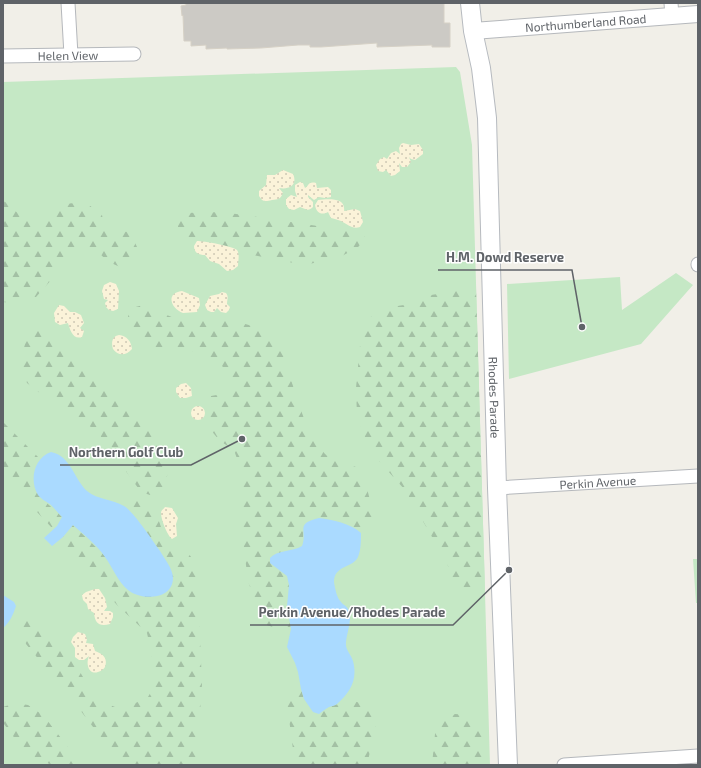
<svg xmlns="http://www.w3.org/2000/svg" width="701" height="768" font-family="'Exo 2',sans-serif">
	<defs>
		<pattern id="forest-firs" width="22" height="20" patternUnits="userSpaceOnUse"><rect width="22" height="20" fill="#c5e8c5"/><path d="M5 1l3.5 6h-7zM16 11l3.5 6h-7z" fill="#a3c0a4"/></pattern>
		<pattern id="sand-dots" width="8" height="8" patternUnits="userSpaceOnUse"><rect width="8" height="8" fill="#fbf3d9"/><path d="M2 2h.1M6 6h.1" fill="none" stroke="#cec8b4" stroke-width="1.8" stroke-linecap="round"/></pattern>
	</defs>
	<rect width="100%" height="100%" fill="#f1efe8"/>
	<!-- green -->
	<path fill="#c5e8c5" d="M456,67L460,72L472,145L490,765H3V82Z
		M676,273L693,285L641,344L509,379L507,284L620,277L622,310Z
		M693,559H698V603H696Z"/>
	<!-- forest -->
	<path fill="url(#forest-firs)" d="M3,200L20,215L40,218L50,214L64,204L85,202L102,215L105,230L130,232L137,247L135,258L120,267L109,262L101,255L91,251H77L36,297L11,303L3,302Z
		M223,212L358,232L365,235L364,241L357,248L338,258L304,265L238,252L236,249L219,244L197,241L185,236L178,229V218L184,213Z
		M476,288L485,590L474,591L463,589L452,579L447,563L405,490L370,451L357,416L356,388L361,335L373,313L385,308L410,304L431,295Z
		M143,305L174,318L204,317L238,322L263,329L273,336L283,354L298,402L310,435L325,454L335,461L356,467L366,485L374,515L371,529L365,531L332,520L304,525C302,533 304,539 302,546L295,550L274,554L276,568L286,576L289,585L287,606L291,629L281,630L267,625L259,613L248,581L241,525L243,476L234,450L220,441L209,428L207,403L211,396L222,394L232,390C233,371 216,358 200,353C191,350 181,350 172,349C166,349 159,350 153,348C138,343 130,330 128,316L132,308Z
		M39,327L64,348L125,403L150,432L168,470L165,489L159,495H150L141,492L96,430L59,408L27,383L21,369L25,342L31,327Z
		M3,422L40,459C24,491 42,497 62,517L53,529L37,512L3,470Z
		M140,498C160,506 156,520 165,536C171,548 175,545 184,551C191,554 194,562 197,568L202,684L198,740L199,765H122L74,702L26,644L21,632L20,623L26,617L36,620L51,633L77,667L89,687L98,700L115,707H127L148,697L155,685L151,651L147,633L117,605L59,540L73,525L105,556L127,589L172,572L159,550L125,506L131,500Z
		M301,689L304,699L313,712H322L329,707L350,700L364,704L372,712L376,725L367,765H295L287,703L291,693Z
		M15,703L28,705L43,715L82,765H52L36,758L19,744L4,724L3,707Z
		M455,714L469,715L481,720L485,730V765H432L435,734L440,721Z"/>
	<!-- sand -->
	<path fill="url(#sand-dots)" d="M403,143L411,145L419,144L423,150V154L415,160L411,159L409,157L411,162L407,167H402L399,163L400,171L395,175L391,176L386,170L383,172L378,171L376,165L380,159L384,157L387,159L391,153L396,151L400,154L399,148L401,144Z
		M283,170L293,174C298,185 289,190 279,188L283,193C280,200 278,199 272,200C267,201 266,202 262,200L259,196V191L266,185L267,175H275Z
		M300,182L303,183L305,188C309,186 308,181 316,183L317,188L328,187L331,190V197L325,198L319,197L314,200L308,195V197L313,202V207C308,212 306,209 300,207L294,210L289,209L286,205V199L291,195L297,197L295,191V185Z
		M318,200C328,199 346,197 344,211L355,209L360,211L363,222L360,227C351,230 346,222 338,220C336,219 334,219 331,218L328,212C321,216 316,212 315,205Z
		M197,241C203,241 233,246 237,250C240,254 238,261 238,266L233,270L227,271L219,264L210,261L205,255C199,255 194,253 194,246Z
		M110,282L116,284L119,291L118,309L113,311L109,310L106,307L105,303L108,300L104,299L102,291L104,285Z
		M182,291L199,298L200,305L197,312L183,313C171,309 165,293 182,291Z
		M222,292L226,293C229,297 227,299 227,304L230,307L229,310L226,313L221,312L217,308L214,312H211L207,310L205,305L210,296L219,294Z
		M59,305L64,306L70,312H75L81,315L84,323L80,328L84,331L82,337C73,340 70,330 68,323L60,325L55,322L54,313Z
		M119,335C127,336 131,341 132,349C126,356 118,356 113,349C111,343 112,336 119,335Z
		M186,383L191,388L192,396L186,398H180L176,392V388L181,384Z
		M191 413a7 7 0 1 1 14 0a7 7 0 1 1-14 0Z
		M165,507L172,508L178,518L176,524L177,536L172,539C167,535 161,519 161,513C161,510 163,510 165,507Z
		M95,589H99L105,598L107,607L104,611H110L113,613V617L110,624C99,627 95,623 94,613L88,609L87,604L83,600L82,595L86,592Z
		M78,632L85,634L87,639L86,643L93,644L95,651C103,654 108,658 105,667C101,673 90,676 88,666C87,662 88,659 89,656L84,660H79L75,657V648L71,642L73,637Z"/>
	<!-- water -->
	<path fill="#aadaff" d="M51,452C71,456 74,479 87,491C98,500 112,499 124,506C133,511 153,541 160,551C164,558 173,569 173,578C173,600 141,601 128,590C118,582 113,568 105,557C97,545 84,535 73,525L63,537L52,546L44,538L57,526L62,517C58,513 55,509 51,505C47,502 41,499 38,495C29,480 34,458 51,452Z
		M319,518C333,520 350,523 361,533C361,540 361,550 358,557C353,568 334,565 334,582C335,589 337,598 341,602C343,605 347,606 348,609C353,618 347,632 346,642C345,650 351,654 353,661C358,680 350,692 337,704C334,706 331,706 329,707C325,709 322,712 319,714L313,712L304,699L301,689L298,672L295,663L287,647L291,629L287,606L289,585L287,576L270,563V558C277,550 292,552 302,546C308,530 294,524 319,518Z
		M3,595L14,602L16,606C13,615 10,622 3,628Z"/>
	<!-- building -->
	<path fill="#cccac5" stroke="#d6d1c6" d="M186,3H444V23H450V47H432V45L377,47V43L321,47H310V45H298L261,48L227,49V48L206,49V45L191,46V41H184L183,15L182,16L181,6L186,5Z"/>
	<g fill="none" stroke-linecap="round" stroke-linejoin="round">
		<defs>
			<g id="minor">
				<path d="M68,3L71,55"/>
				<path d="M671,3L672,16"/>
				<path id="s1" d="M3,56L134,54"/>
				<path d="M698,265V264"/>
				<path id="s2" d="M497,488L698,476"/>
				<path d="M564,765L698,756"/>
			</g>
			<g id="tertiary">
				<path id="s3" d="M473,31L698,14"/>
			</g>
			<g id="secondary">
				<path id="s4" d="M470,3L473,31L481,68L487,118L497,488L508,765"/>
			</g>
		</defs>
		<!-- minor casing -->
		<use href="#minor" stroke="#b5b8bc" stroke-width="15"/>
		<!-- tertiary casing -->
		<use href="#tertiary" stroke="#b5b8bc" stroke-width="18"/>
		<!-- secondary casing -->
		<use href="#secondary" stroke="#b6babf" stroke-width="20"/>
		<!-- minor -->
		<use href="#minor" stroke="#fff" stroke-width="13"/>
		<!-- tertiary -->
		<use href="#tertiary" stroke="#fff" stroke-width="16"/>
		<!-- secondary -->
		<use href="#secondary" stroke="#fff" stroke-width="18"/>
	</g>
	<g text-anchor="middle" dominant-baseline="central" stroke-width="3" stroke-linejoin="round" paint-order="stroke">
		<!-- street labels -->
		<g font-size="12" fill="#5f6368" stroke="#fff">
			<text stroke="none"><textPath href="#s3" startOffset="113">Northumberland Road</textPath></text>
			<text stroke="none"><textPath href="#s1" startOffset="65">Helen View</textPath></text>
			<text stroke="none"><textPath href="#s4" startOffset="396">Rhodes Parade</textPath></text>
			<text stroke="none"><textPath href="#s2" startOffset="101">Perkin Avenue</textPath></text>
		</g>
	</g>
	<!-- callouts -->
	<path fill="none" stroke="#5f6368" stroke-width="1.5" d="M582 327L572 270H438M242 439L191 465H60M509 570L453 625H250"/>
	<g fill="#5f6368" stroke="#fff" stroke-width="1.5">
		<circle cx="582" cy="327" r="4"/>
		<circle cx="242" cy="439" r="4"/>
		<circle cx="509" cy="570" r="4"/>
	</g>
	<g font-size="13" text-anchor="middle" font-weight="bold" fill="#5f6368" stroke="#fff" stroke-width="3" stroke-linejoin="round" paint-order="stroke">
		<text x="505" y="262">H.M. Dowd Reserve</text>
		<text x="126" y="457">Northern Golf Club</text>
		<text x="352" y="617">Perkin Avenue/Rhodes Parade</text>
	</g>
	<!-- border -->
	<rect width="701" height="768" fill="none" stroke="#5f6368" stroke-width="8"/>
</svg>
